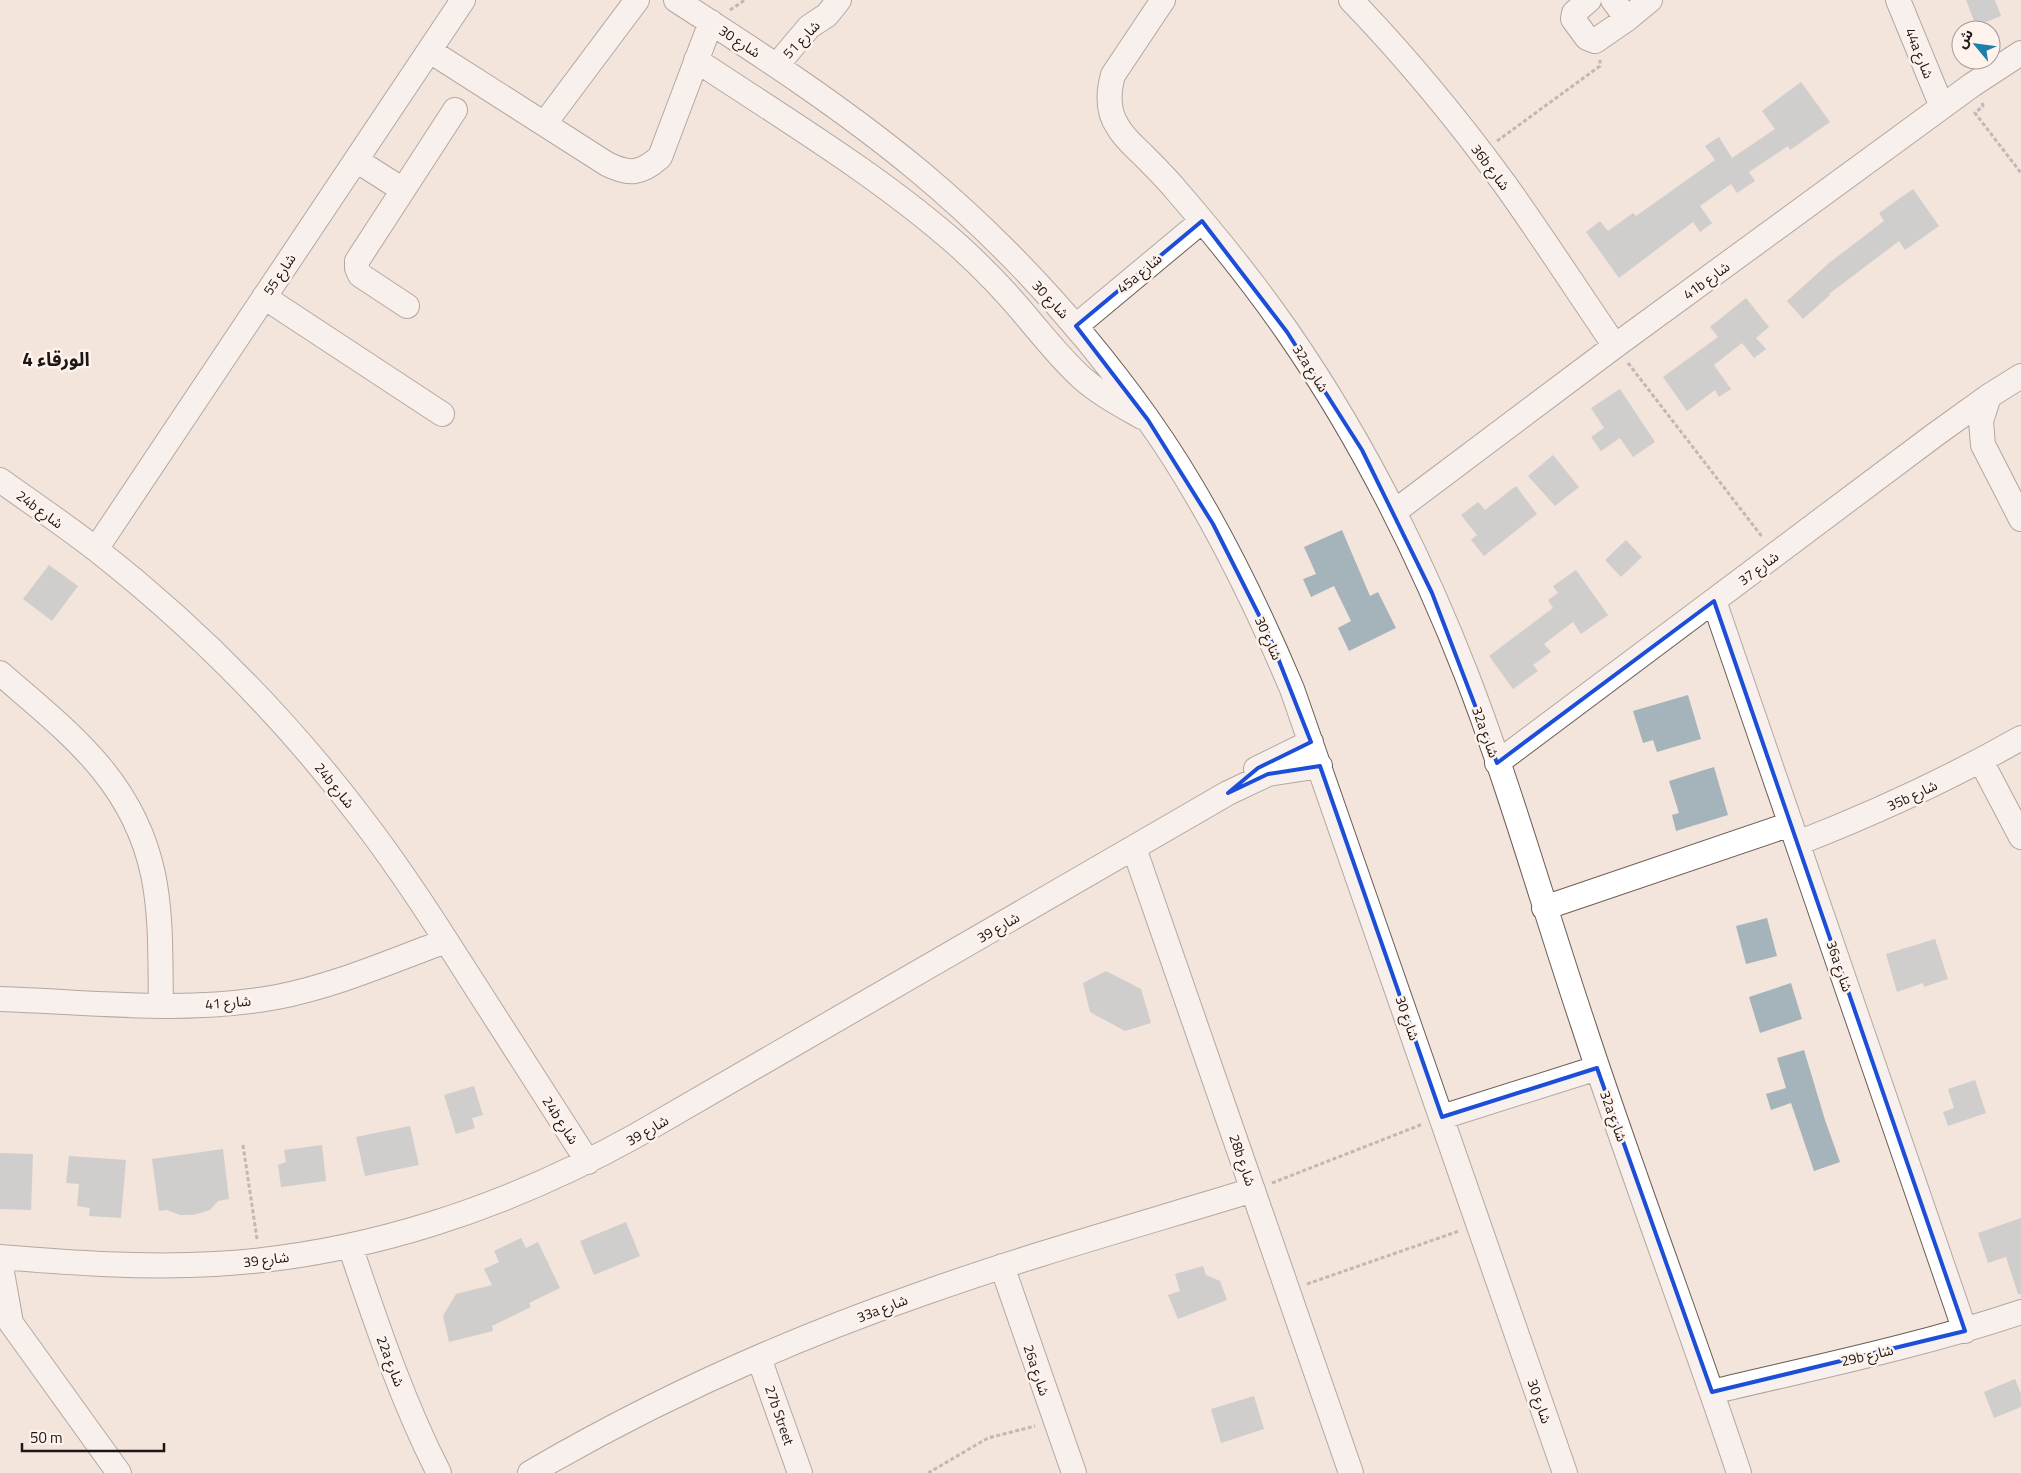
<svg xmlns="http://www.w3.org/2000/svg" width="2021" height="1473" font-family="'Titillium Web','Noto Sans Arabic',sans-serif">
	<rect width="100%" height="100%" fill="#f3e4dc"/>
	<!-- building -->
	<path fill="#a5b3bb" d="M1966,0H1995L2001,16L1976,26Z
		M1801,82L1830,122L1790,150L1788,146L1749,172L1755,181L1737,193L1731,184L1700,206L1712,223L1700,232L1693,222L1619,278L1586,232L1600,221L1608,231L1633,213L1636,216L1715,160L1705,146L1719,137L1732,158L1775,129L1762,111Z
		M1913,189L1939,226L1905,250L1899,241L1829,294L1830,295L1803,319L1787,301L1829,263L1884,221L1879,213Z
		M1746,298L1769,327L1756,338L1766,349L1754,358L1742,343L1714,365L1731,389L1719,397L1715,390L1687,411L1663,377L1718,337L1710,327Z
		M1620,389L1655,442L1633,457L1620,438L1601,451L1591,437L1604,428L1591,408Z
		M1553,455L1579,487L1555,506L1528,476Z
		M1516,486L1537,514L1484,556L1471,540L1477,535L1461,515L1478,502L1485,510Z
		M1342,530L1370,596L1378,592L1396,628L1349,651L1338,628L1351,621L1334,586L1311,597L1303,579L1316,574L1304,547Z
		M1626,540L1642,557L1621,577L1605,560Z
		M49,565L78,586L52,621L23,599Z
		M1576,570L1608,615L1581,634L1573,622L1544,644L1551,652L1533,665L1538,671L1513,689L1489,656L1553,608L1548,600L1558,593L1553,586Z
		M1688,695L1701,739L1657,752L1653,740L1643,743L1633,711Z
		M1714,767L1728,815L1676,831L1672,815L1679,813L1669,781Z
		M1767,918L1777,956L1746,964L1736,926Z
		M1935,939L1948,979L1924,987L1923,983L1897,992L1886,954Z
		M1106,971L1141,989L1151,1023L1125,1031L1090,1012L1083,983Z
		M1791,983L1802,1019L1760,1033L1749,997Z
		M1804,1050L1825,1120L1840,1162L1814,1171L1791,1103L1771,1110L1766,1094L1786,1088L1777,1058Z
		M1975,1080L1986,1113L1948,1126L1943,1112L1954,1108L1948,1089Z
		M474,1086L483,1115L472,1118L475,1128L456,1134L444,1095Z
		M410,1126L419,1165L365,1176L356,1137Z
		M322,1145L326,1181L281,1187L278,1165L286,1162L284,1150Z
		M223,1149L229,1199L218,1201L210,1210L193,1215H180L167,1210L159,1211L152,1159Z
		M0,1153L33,1154L31,1210L0,1209Z
		M69,1156L126,1160L121,1218L89,1216L90,1208L77,1206L79,1184L66,1183Z
		M2021,1218V1294H2018L2006,1257L1988,1263L1978,1233Z
		M626,1222L640,1256L594,1275L580,1241Z
		M521,1238L526,1248L538,1242L560,1288L529,1303L531,1307L492,1326L493,1331L449,1342L443,1316L456,1294L492,1285L484,1269L499,1262L494,1251Z
		M1203,1266L1206,1275L1220,1281L1227,1300L1178,1319L1168,1295L1180,1291L1175,1274Z
		M2015,1379L2021,1394V1407L1994,1418L1984,1392Z
		M1254,1396L1264,1429L1221,1443L1211,1409Z"/>
	<g fill="none" stroke-linecap="round" stroke-linejoin="round">
		<defs>
			<path id="minor" d="M676,0C760,54 843,108 920,172C1006,244 1082,327 1147,418C1206,501 1252,594 1292,689L1565,1473
				M1163,0L1113,75C1108,93 1107,111 1118,127C1124,138 1135,147 1144,156C1155,167 1166,178 1176,190C1215,235 1253,282 1287,331C1361,438 1420,555 1467,676C1511,790 1544,908 1583,1024C1632,1174 1689,1322 1739,1473
				M1351,0C1406,57 1457,119 1504,183C1542,236 1578,292 1615,346
				M1589,0L1574,13L1573,19L1587,38L1595,41L1627,19L1613,0
				M1898,0L1942,107
				M1627,19L1650,0
				M430,51L607,164C629,175 641,174 660,157L711,22
				M696,60C786,120 880,176 961,248C986,271 1010,296 1031,322C1048,342 1063,361 1082,378C1100,394 1121,405 1142,417
				M777,65L809,27L827,15L839,0
				M545,123L637,0
				M356,160L403,190
				M264,297L442,414
				M407,306L360,275L357,268V261L455,110
				M1076,326L1202,221
				M1989,396L1981,421L1983,445L2021,519
				M0,480C32,503 65,525 97,550C195,627 286,719 362,819C402,871 437,926 472,981C511,1041 549,1102 588,1162
				M1394,512L1615,346L1972,85L2021,53
				M96,549L463,0
				M1714,601L1965,1331
				M0,673C68,732 133,780 153,874C162,917 160,963 161,1006
				M1981,761L2021,837
				M1497,763L1936,434L1989,396L2021,376
				M1256,769L1311,742
				M1798,843C1875,813 1949,779 2021,738
				M1134,848L1351,1473
				M1544,908L1791,824
				M0,999C92,1002 185,1014 277,997C335,986 391,961 446,941
				M1442,1117L1597,1068
				M350,1246C376,1322 402,1401 439,1473
				M0,1257C72,1263 143,1268 215,1264C363,1256 508,1207 637,1135L1228,793L1268,774L1320,766
				M0,1261L11,1323L119,1473
				M1002,1266L1074,1473
				M759,1358L800,1473
				M1712,1392C1816,1367 1920,1346 2021,1312
				M530,1473C653,1401 786,1341 921,1294C1030,1255 1142,1224 1253,1190"/>
		</defs>
		<!-- minor casing -->
		<use href="#minor" stroke="#6b5e57" stroke-width="26"/>
		<!-- path -->
		<path stroke="#8b817c" stroke-width="3" stroke-dasharray="4 2.5" stroke-linecap="butt" d="M730,10L745,0
			M1982,103L1983,106L1975,113L2021,173
			M1497,141L1600,66V60
			M1628,363L1763,538
			M243,1145L257,1239
			M1272,1183L1423,1124
			M1307,1284L1459,1231
			M928,1473L988,1438L1035,1426"/>
		<!-- minor -->
		<use href="#minor" stroke="#fff" stroke-width="24"/>
	</g>
	<!-- marked area -->
	<path d="M0 0H2021V1473H0ZM1202,221L1287,332L1362,450L1432,593L1497,763L1714,601L1965,1331L1712,1392L1597,1068L1442,1117L1320,766L1268,774L1228,793L1258,768L1311,742L1268,633L1213,524L1148,420L1076,326Z" fill="#f3e4dc" fill-opacity=".55" fill-rule="evenodd"/>
	<path fill="none" stroke="#1d4ed8" stroke-width="4" stroke-linejoin="round" d="M1202,221L1287,332L1362,450L1432,593L1497,763L1714,601L1965,1331L1712,1392L1597,1068L1442,1117L1320,766L1268,774L1228,793L1258,768L1311,742L1268,633L1213,524L1148,420L1076,326Z"/>
	<g text-anchor="middle" dominant-baseline="central" stroke-width="5" stroke-linejoin="round" paint-order="stroke">
		<!-- street labels -->
		<g font-size="14" fill="#1c1714" stroke="#fef2ec">
			<text transform="translate(801 39) rotate(-46)">شارع 51</text>
			<text transform="translate(740 41) rotate(33)">شارع 30</text>
			<text transform="translate(1920 53) rotate(68)">44a شارع</text>
			<text transform="translate(1491 167) rotate(53)">36b شارع</text>
			<text transform="translate(1139 273) rotate(-40)">45a شارع</text>
			<text transform="translate(279 274) rotate(-56)">شارع 55</text>
			<text transform="translate(1706 280) rotate(-36)">41b شارع</text>
			<text transform="translate(1051 299) rotate(47)">شارع 30</text>
			<text transform="translate(1311 368) rotate(57)">32a شارع</text>
			<text transform="translate(40 509) rotate(36)">24b شارع</text>
			<text transform="translate(1758 568) rotate(-37)">شارع 37</text>
			<text transform="translate(1269 638) rotate(66)">شارع 30</text>
			<text transform="translate(1486 732) rotate(70)">32a شارع</text>
			<text transform="translate(335 785) rotate(51)">24b شارع</text>
			<text transform="translate(1912 795) rotate(-25)">35b شارع</text>
			<text transform="translate(998 927) rotate(-30)">شارع 39</text>
			<text transform="translate(1840 966) rotate(71)">36a شارع</text>
			<text transform="translate(228 1002) rotate(-5)">شارع 41</text>
			<text transform="translate(1408 1018) rotate(71)">شارع 30</text>
			<text transform="translate(1614 1116) rotate(70)">32a شارع</text>
			<text transform="translate(561 1120) rotate(57)">24b شارع</text>
			<text transform="translate(647 1130) rotate(-30)">شارع 39</text>
			<text transform="translate(1243 1160) rotate(71)">28b شارع</text>
			<text transform="translate(266 1259) rotate(-7)">شارع 39</text>
			<text transform="translate(882 1308) rotate(-21)">33a شارع</text>
			<text transform="translate(1867 1355) rotate(-13)">29b شارع</text>
			<text transform="translate(391 1361) rotate(69)">22a شارع</text>
			<text transform="translate(1037 1370) rotate(71)">26a شارع</text>
			<text transform="translate(1540 1401) rotate(71)">شارع 30</text>
			<text transform="translate(780 1415) rotate(71)">27b Street</text>
		</g>
		<!-- district labels -->
		<g font-size="19" font-weight="bold" fill="#1c1714" stroke="#fef2ec">
			<text x="56" y="358">الورقاء 4</text>
		</g>
	</g>
	<!-- north arrow -->
	<g transform="translate(1976 45) rotate(299)"><circle r="24" fill="#fef2ec" stroke="#a49a96"/>
	<path d="M0-4L9 19L0 12L-9 19Z" fill="#1d7fab"/>
	<text y="-8" font-size="14" font-weight="bold" text-anchor="middle" fill="#1c1714">ش</text>
	</g>
	<!-- scale -->
	<path d="M22 1443v8h142v-8" fill="none" stroke="#1c1714" stroke-width="2.5"/>
	<text x="30" y="1443" font-size="15" fill="#1c1714" stroke="#fef2ec" stroke-width="4" paint-order="stroke">50 m</text>
</svg>
